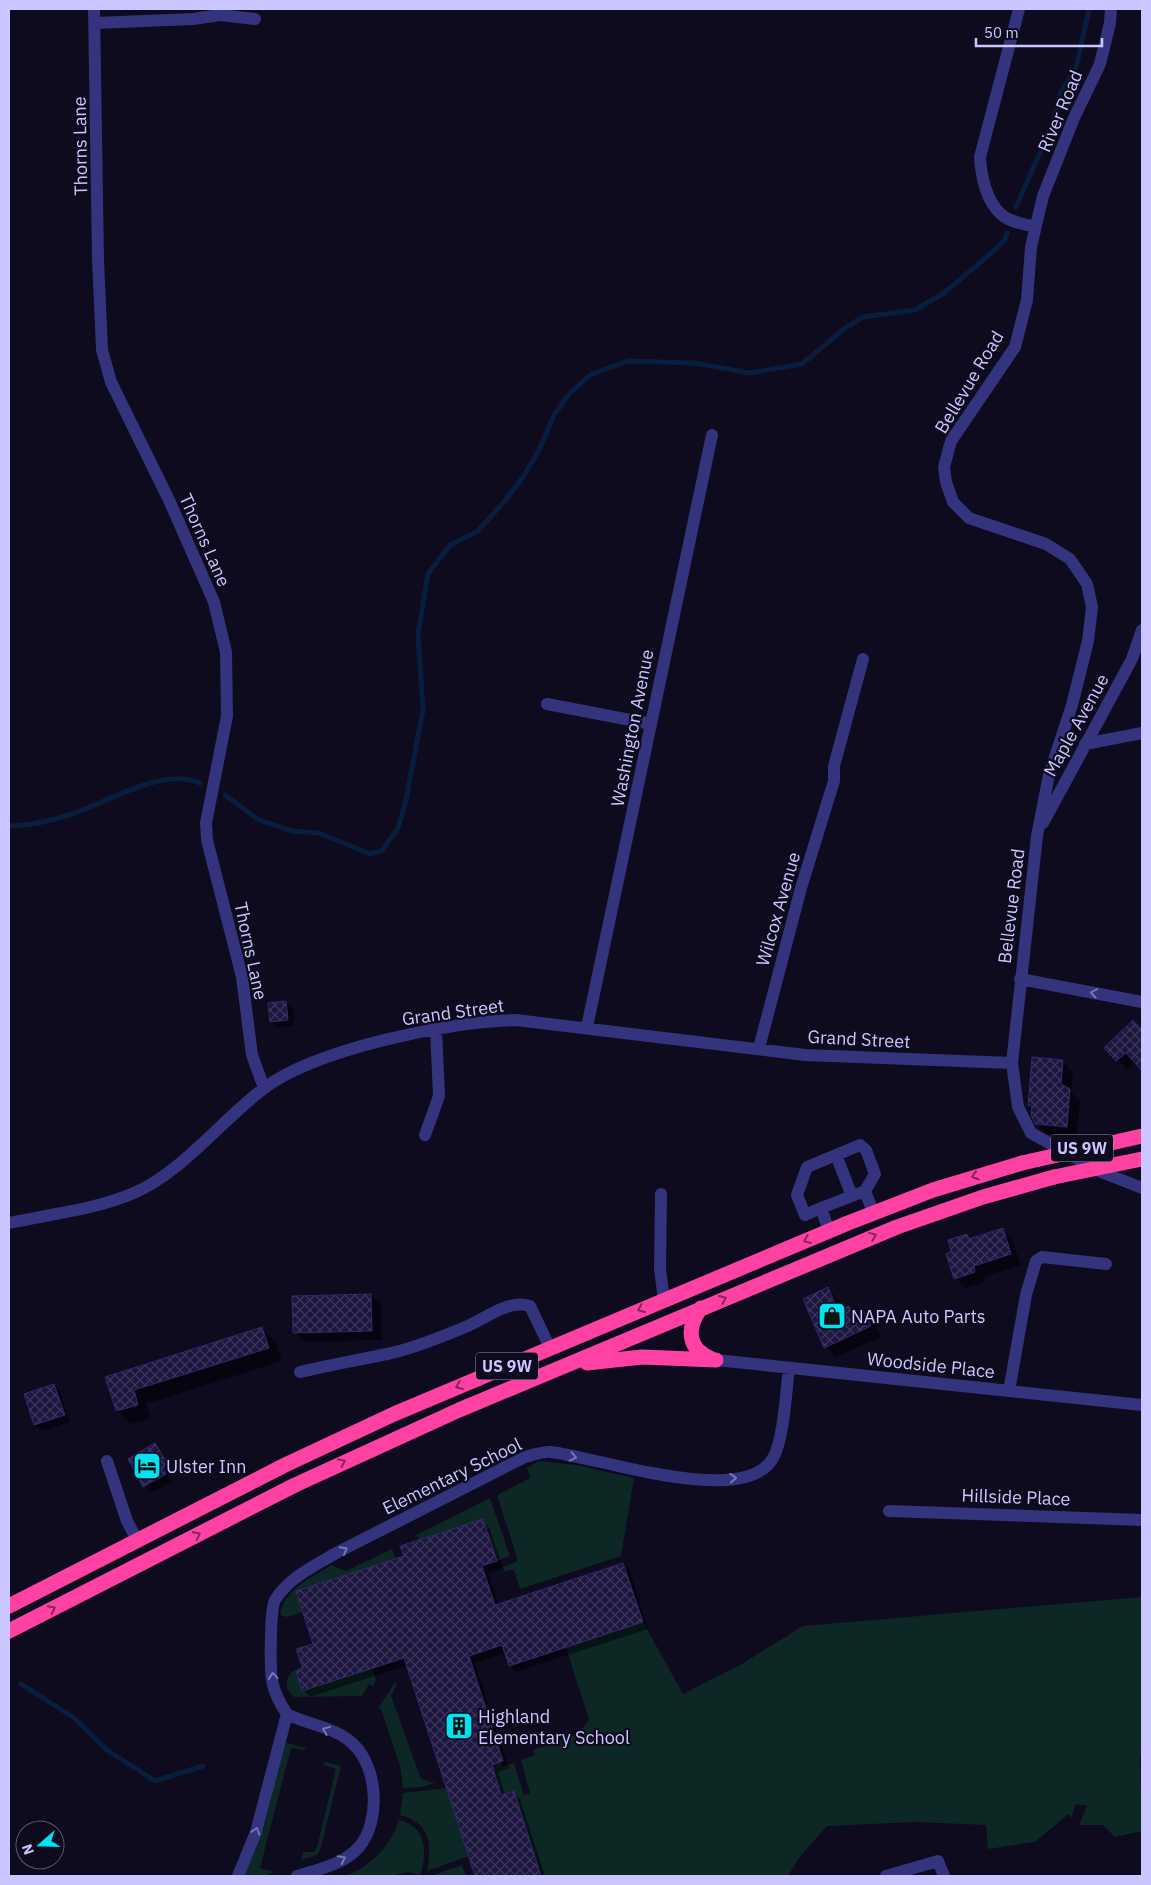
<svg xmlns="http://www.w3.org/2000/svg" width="1151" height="1885" font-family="'IBM Plex Sans',sans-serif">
	<defs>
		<pattern id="building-cross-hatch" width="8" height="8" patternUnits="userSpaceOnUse" patternTransform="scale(1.25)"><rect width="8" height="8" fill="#1d163f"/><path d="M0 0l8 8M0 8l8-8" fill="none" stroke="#3c365c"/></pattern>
	</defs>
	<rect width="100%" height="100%" fill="#0d0b1d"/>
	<!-- green -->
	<path fill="#0d2725" d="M539,1461L576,1465L634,1478L621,1556L520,1589L514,1569L505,1572L503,1567L518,1561L497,1495L531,1478L527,1468Z
		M490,1498L510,1556L497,1561L419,1540L416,1535Z
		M392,1549L400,1571L393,1559L296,1591L303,1612L287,1617L280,1615C284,1589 311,1578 331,1565L346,1571Z
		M1142,1597V1756L1140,1754L1142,1831L1115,1837L1103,1825H1079L1087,1806L1076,1804L1071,1818L1068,1814L1035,1842L988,1849L986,1825L915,1822L827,1826L799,1858L788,1876H543L530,1843L501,1795L497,1781L485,1767L501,1762L502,1767L514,1763L524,1795L530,1793L521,1760L535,1755L533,1750L578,1734L589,1720L566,1647L643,1622L683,1694L742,1664L803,1626Z
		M306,1665V1668L296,1671L372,1668L376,1680L373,1686L369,1684L362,1696L294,1697L287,1689C285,1674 293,1670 306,1665Z
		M395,1682L397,1684L391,1696L421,1779L435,1783L422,1787L403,1788L400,1766L381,1709H378Z
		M284,1742L306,1748L305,1750L291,1748L260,1868L273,1872L265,1876H244L265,1824Z
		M324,1762L341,1766L320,1851L317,1855L301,1860L303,1852H314L317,1847L336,1769L323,1765Z
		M447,1788L469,1856L427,1871C432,1845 431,1823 400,1815L403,1793Z
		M399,1820C426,1826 428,1851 420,1875L408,1872L389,1876H346C371,1866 391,1846 399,1820Z
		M462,1865L466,1876H431Z"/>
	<!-- shadow -->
	<path fill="#0007" d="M286,1003L293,1009L294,1026L277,1028L271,1021Z
		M1133,1022L1142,1031V1069L1136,1062L1127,1070L1106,1048Z
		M1063,1062L1073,1072L1071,1092L1080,1101L1077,1136L1047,1134L1037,1123L1033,1108L1029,1105Z
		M1002,1230L1012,1240L1021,1265L983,1277L985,1282L966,1288L955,1278L952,1251L966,1235L971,1240Z
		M828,1289L838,1299L843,1310L848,1307L859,1318L866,1315L876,1325L881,1337L836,1357L826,1347Z
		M371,1295L381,1305L382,1340L305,1342L294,1332Z
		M262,1329L276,1342L282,1361L146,1404L151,1418L131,1424L117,1411L107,1377Z
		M54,1385L60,1392L70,1422L42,1431L35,1425L25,1395Z
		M155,1445L161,1451L172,1471L169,1476L172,1481L151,1493L144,1486Z
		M483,1521L489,1527L503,1568L488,1573L499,1605L623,1565L630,1571L648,1629L516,1672L510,1665L506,1653L475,1663L509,1768L498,1772L505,1795L513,1793L520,1799L545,1876H477L408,1665L310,1697L304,1690V1670L315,1644L405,1557Z"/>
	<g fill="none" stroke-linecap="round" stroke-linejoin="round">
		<!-- stream -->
		<path stroke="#091e3e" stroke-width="5" d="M1016,207L1052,125L1061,92L1076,68L1089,9
			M225,795L259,820L292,831L319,833L370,854L382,851L398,828L405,804L423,710L418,634L428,574L450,545L477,532L504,502L523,477L540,448L554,415L570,393L590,375L628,361L694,363L749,373L802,364L845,328L863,317L915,310L944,293L989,255L1005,240L1007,233
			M9,826C28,826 50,821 69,815C105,804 163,766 200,783
			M21,1684L73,1717L107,1750L155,1781L203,1766"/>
	</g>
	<!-- building -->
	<path fill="url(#building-cross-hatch)" stroke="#32276c" d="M286,1001L288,1020L270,1022L268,1003Z
		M1133,1020L1142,1030V1071L1126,1053L1116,1061L1104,1048Z
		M1032,1057L1063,1060L1061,1084L1070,1089L1067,1127L1035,1124L1031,1115L1032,1106L1028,1105Z
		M1003,1228L1011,1254L974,1266L975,1272L954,1279L946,1254L951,1251L948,1240L967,1234L969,1239Z
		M828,1287L838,1311L849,1306L854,1319L866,1313L871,1326L824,1348L803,1299Z
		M371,1294L372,1331L293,1333L292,1296Z
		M262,1327L269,1348L134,1390L138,1405L116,1411L105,1377Z
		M54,1384L65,1415L34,1425L24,1394Z
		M155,1443L167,1463L163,1468L166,1474L143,1487L128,1459Z
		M483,1519L497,1561L482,1566L495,1605L623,1563L643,1622L509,1666L502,1645L469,1656L503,1761L492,1765L501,1795L514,1791L541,1876H475L404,1658L302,1691L296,1671L303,1669L296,1649L313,1644L296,1591L404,1556L400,1546Z"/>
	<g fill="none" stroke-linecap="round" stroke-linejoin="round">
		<!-- minor -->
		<path stroke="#33337e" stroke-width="12" d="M94,9L98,259L102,350L111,382L169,500L214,602L226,652L227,716L206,823L207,840L242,977L252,1055L264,1088
			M1019,9L980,157C981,175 986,202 1002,215C1010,222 1024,224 1035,227
			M1111,9L1110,23L1100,64L1074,118L1043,196L1031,247L1027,300L1015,347L951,441L944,467L946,482L953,502L969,518L1046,544L1070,559L1087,584L1092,607L1088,641L1072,705L1049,775L1037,836L1012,1063L1018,1107L1031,1133L1101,1172L1142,1188
			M95,23L193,19L220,15L255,19
			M547,704L651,724
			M1085,744L1142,733
			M1043,823L1132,659L1142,630
			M1020,979L1142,1002
			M587,1027L712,435
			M759,1048L801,888L834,781V766L863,659
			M425,1135L439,1096L436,1029
			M836,1155L860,1145L866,1150L875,1174L865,1191
			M661,1194L660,1269L664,1300
			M821,1208L805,1215L797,1195L807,1167L836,1155L852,1196
			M9,1223C50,1214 94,1210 134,1193C182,1172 221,1121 263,1089C315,1049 451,1021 516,1020L805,1055L1012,1063
			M829,1231L821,1208L865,1191L873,1212
			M716,1360L1142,1405
			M300,1372C329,1365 358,1360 387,1354C412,1349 439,1338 463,1328C484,1320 507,1299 530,1306L550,1348
			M1009,1391L1026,1295L1036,1261L1042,1257L1106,1264
			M107,1461L127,1521L137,1540
			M889,1511L1142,1520
			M287,1714C308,1725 336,1727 353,1744C378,1767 381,1821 359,1847C345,1864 317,1870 297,1876
			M238,1876L256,1832L287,1714C280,1704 274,1693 272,1680C270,1667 270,1609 275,1600C288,1578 317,1564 338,1552L525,1457C533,1455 544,1451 551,1452C597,1457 745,1509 773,1458C784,1439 786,1391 789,1368
			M886,1876L938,1861L944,1876"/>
		<!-- highway -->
		<path stroke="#ff41a4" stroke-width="15" d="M701,1308C686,1328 687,1349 712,1359
			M587,1363L642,1357L716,1360
			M9,1606L285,1465L394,1414L848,1223L933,1190L1022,1163
			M9,1631L295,1485L459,1410L897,1227L983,1197L1054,1177"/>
		<!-- highway-bridge -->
		<path stroke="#ff41a4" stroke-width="15" d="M1022,1163L1142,1136
			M1054,1177L1142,1159"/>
	</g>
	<!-- one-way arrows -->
	<defs><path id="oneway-chevron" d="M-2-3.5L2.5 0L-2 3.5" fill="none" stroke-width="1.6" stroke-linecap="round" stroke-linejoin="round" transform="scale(1.25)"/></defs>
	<g stroke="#7775b8">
		<use href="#oneway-chevron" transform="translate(1094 993) rotate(-170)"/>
		<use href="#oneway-chevron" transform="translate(573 1457) rotate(13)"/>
		<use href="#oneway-chevron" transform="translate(733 1478) rotate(-4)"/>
		<use href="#oneway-chevron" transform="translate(344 1550) rotate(-28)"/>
		<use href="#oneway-chevron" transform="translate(273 1676) rotate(-95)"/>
		<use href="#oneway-chevron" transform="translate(326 1730) rotate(-158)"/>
		<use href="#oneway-chevron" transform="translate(256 1831) rotate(-72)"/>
		<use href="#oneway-chevron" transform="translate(342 1859) rotate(-27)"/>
	</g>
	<g stroke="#862660">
		<use href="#oneway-chevron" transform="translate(975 1176) rotate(163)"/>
		<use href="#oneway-chevron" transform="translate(873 1236) rotate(-22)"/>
		<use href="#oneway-chevron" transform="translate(807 1240) rotate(157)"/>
		<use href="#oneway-chevron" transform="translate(723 1299) rotate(-23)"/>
		<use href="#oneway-chevron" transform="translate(641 1309) rotate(157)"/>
		<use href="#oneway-chevron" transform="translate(459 1386) rotate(157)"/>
		<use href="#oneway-chevron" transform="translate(342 1462) rotate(-26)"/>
		<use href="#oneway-chevron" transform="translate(197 1535) rotate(-27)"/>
		<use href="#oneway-chevron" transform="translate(52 1609) rotate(-27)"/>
	</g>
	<!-- icons -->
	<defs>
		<symbol id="shop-square" viewBox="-11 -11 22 22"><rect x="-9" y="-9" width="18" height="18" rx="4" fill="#00e3f1" stroke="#0d0b1d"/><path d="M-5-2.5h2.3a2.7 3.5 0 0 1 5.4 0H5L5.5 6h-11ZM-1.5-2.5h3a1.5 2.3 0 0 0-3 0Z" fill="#111"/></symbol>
		<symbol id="hotel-square" viewBox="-11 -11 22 22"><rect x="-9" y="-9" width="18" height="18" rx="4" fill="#00e3f1" stroke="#0d0b1d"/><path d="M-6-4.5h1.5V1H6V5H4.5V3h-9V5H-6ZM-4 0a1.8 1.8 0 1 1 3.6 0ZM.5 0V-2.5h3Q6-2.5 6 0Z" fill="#111"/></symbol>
		<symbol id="building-square" viewBox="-11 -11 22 22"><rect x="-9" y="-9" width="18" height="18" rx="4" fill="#00e3f1" stroke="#0d0b1d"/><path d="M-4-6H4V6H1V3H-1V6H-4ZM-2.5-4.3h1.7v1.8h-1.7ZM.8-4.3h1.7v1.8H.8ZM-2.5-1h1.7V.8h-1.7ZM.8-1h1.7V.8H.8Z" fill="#111"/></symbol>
	</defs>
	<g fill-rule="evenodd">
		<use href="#shop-square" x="816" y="1300" width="32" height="32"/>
		<use href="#hotel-square" x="131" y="1450" width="32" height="32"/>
		<use href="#building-square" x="443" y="1710" width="32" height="32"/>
	</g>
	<g text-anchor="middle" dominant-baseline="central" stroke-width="4.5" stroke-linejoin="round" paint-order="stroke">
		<!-- shield labels -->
		<g fill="#0d0b1d" stroke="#928ebb" stroke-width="1">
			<rect x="1051" y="1134.5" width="62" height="27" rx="4"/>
			<rect x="476" y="1352.5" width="62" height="27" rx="4"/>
		</g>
		<g font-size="16" font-weight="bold" fill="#cbc6ff">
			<text x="1082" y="1148">US 9W</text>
			<text x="507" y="1366">US 9W</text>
		</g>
		<!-- street labels -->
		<g font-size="18" fill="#cbc6ff" stroke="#0d0b1d">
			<text transform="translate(1060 111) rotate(-67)">River Road</text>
			<text transform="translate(80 146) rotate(-91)">Thorns Lane</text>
			<text transform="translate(969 382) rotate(-59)">Bellevue Road</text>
			<text transform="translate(205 540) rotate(66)">Thorns Lane</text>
			<text transform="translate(1076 725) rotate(-61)">Maple Avenue</text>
			<text transform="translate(632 728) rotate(-79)">Washington Avenue</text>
			<text transform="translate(1011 906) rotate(-83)">Bellevue Road</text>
			<text transform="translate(778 909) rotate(-74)">Wilcox Avenue</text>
			<text transform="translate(251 951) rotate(78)">Thorns Lane</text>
			<text transform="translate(453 1012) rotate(-8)">Grand Street</text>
			<text transform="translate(859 1039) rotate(3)">Grand Street</text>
			<text transform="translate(931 1365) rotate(6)">Woodside Place</text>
			<text transform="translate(452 1476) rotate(-26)">Elementary School</text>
			<text transform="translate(1016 1497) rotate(2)">Hillside Place</text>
		</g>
		<!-- poi labels -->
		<g font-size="18" fill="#cbc6ff" stroke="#0d0b1d" text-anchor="start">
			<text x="851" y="1316">NAPA Auto Parts</text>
			<text x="166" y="1466">Ulster Inn</text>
			<text x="478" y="1716">Highland<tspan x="478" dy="21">Elementary School</tspan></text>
		</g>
	</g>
	<!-- border -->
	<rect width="1151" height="1885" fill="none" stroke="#cbc6ff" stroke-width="20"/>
	<!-- north arrow -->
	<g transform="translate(40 1845) rotate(250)"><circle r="24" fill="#0d0b1d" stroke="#595677"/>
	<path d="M0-4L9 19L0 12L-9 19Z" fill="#00e3f1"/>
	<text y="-8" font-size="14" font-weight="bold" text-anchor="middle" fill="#cbc6ff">N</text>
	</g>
	<!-- scale -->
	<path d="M976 38v8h126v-8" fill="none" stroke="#cbc6ff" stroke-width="2.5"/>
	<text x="984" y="38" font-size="15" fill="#cbc6ff" stroke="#0d0b1d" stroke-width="4" paint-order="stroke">50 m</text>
</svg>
